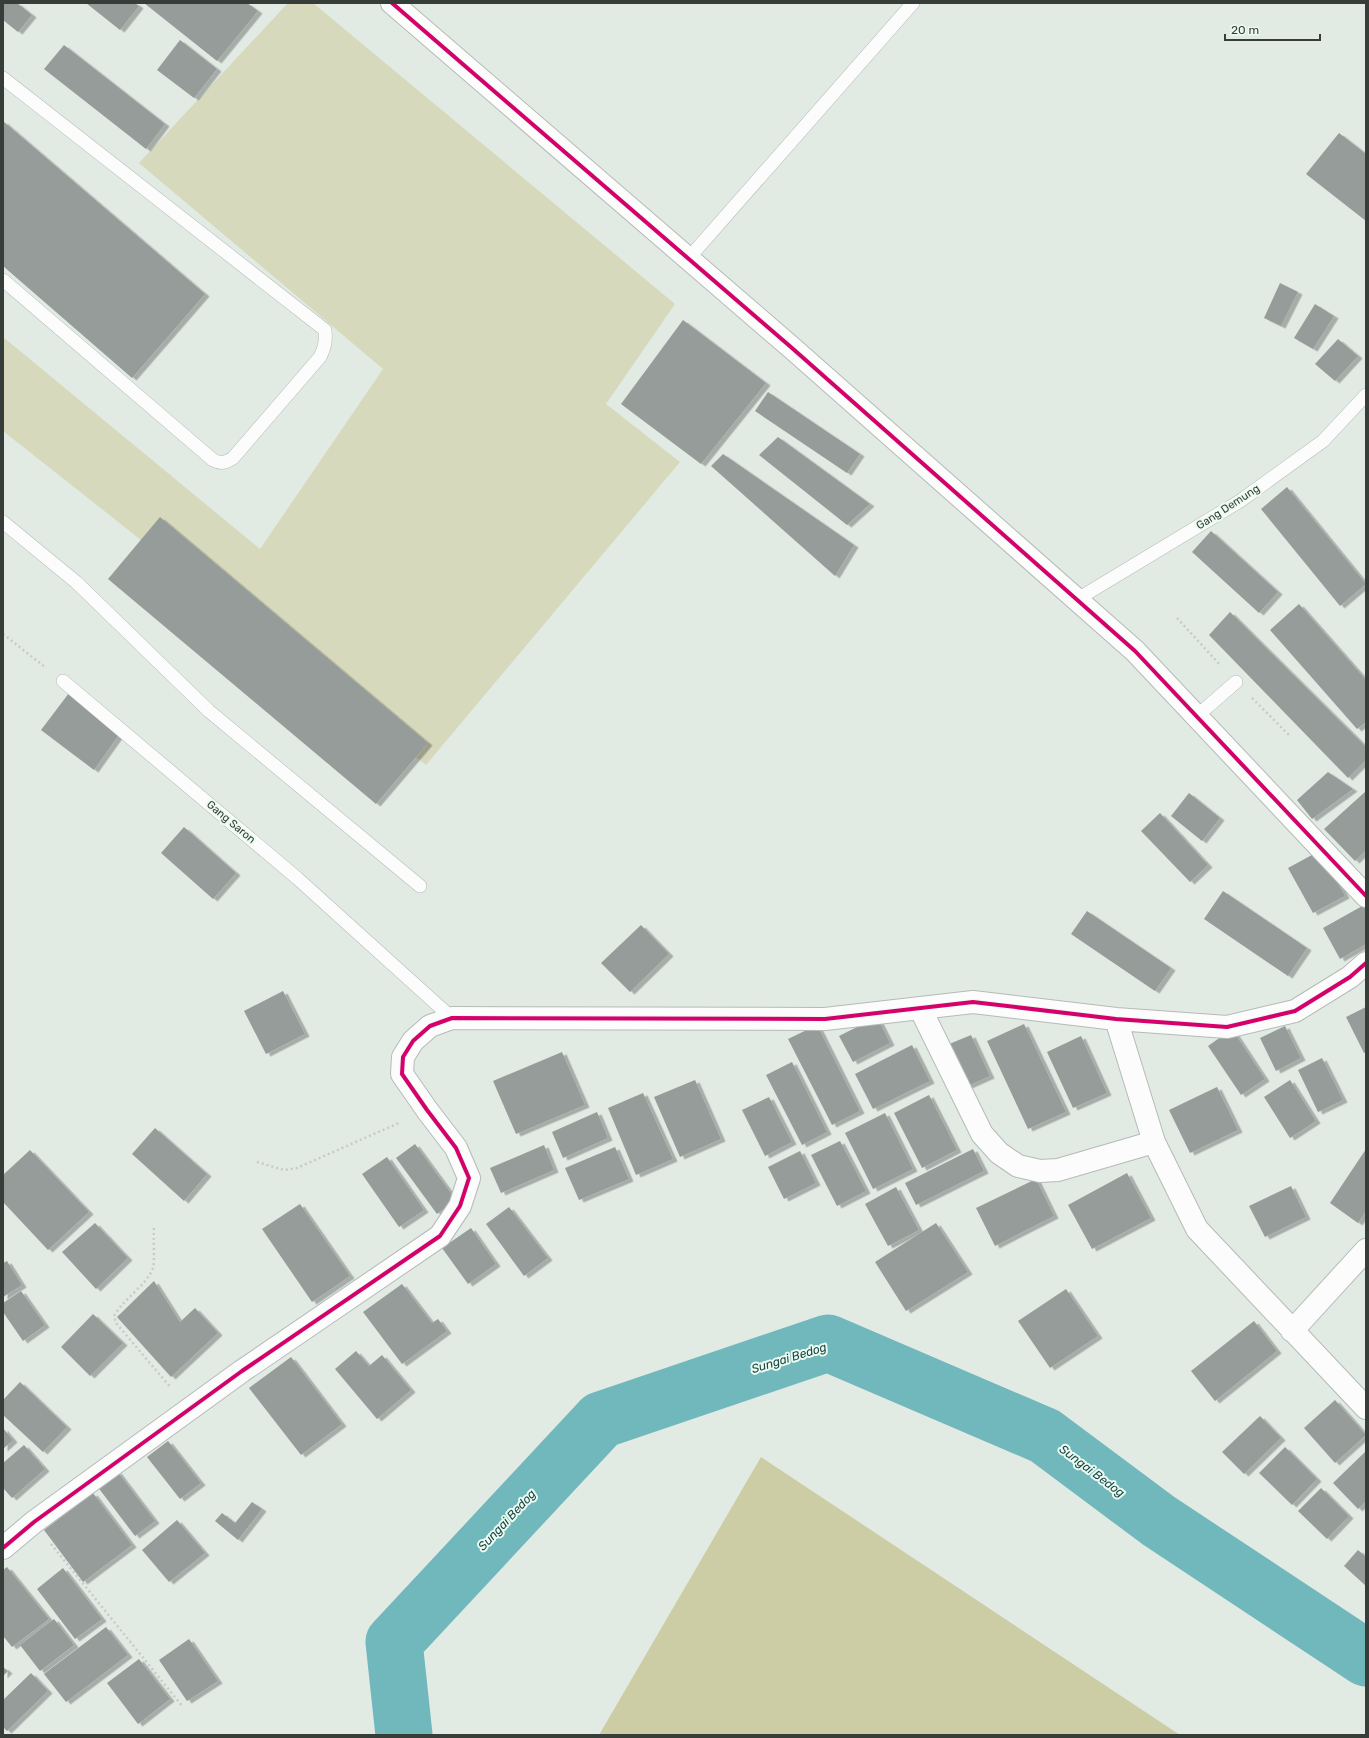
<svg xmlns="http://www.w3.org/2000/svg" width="1369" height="1738" font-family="Rubik,sans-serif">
	<defs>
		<filter id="shadow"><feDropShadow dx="4.5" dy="2.5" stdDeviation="0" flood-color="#0004"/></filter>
	</defs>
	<rect width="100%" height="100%" fill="#e2eae4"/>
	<!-- green -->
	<path fill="#d6d9bc" d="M288,3H313L675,304L606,404L680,462L426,765L3,431V337L260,549L383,369L139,163Z"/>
	<!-- forest -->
	<path fill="#cccda5" d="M761,1457L1180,1735H599Z"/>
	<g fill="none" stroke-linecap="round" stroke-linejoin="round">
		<!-- river -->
		<path stroke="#71b8bc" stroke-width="57" d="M404,1735L394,1642L601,1420L828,1343L1045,1436L1159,1521L1366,1658"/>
	</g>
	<!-- building -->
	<path fill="#969c99" filter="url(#shadow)" d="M3,3H17L32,15L18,32L3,20Z
		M86,3H135L139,6L120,30Z
		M144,3H247L258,11L217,61Z
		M180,40L217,69L194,98L157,70Z
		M64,45L165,124L146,149L44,69Z
		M3,121L205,294L132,378L3,266Z
		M1339,133L1366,154V221L1306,174Z
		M1280,283L1298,292L1281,326L1264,318Z
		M1315,304L1334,316L1313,349L1294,338Z
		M683,320L766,383L701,464L621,404Z
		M1338,339L1358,356L1335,381L1315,364Z
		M768,392L860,454L847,473L755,411Z
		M778,437L870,504L847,525L759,455Z
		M723,454L854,545L835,576L711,466Z
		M1287,487L1366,584L1340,606L1261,509Z
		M160,517L428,743L376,804L108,579Z
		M1211,531L1278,592L1259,613L1192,552Z
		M1299,604L1366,680V722L1357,729L1270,630Z
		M1230,612L1366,747V760L1348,778L1209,635Z
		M69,693L121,732L94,770L41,730Z
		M1328,772L1353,789L1312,819L1297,800Z
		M1366,791V850L1355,861L1324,829Z
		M1189,793L1220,818L1202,841L1171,816Z
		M1160,813L1208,865L1190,882L1141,831Z
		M184,827L236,873L213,899L161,853Z
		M1321,850L1345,896L1313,913L1288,868Z
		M1223,891L1307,948L1288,976L1204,919Z
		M1364,905L1366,908V944L1340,959L1323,928Z
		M1087,911L1171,968L1155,991L1071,934Z
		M641,925L669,954L630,992L601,963Z
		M283,991L305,1034L266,1054L244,1011Z
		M1366,1007V1052L1364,1053L1346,1017Z
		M877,1017L890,1043L853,1062L839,1036Z
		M1024,1024L1066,1112L1028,1129L987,1041Z
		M817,1025L860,1111L832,1125L788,1039Z
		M1285,1026L1301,1058L1276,1071L1260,1038Z
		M1232,1029L1265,1079L1241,1095L1208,1046Z
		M971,1035L990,1076L961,1089L942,1047Z
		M1081,1036L1107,1093L1073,1108L1047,1052Z
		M912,1045L930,1081L873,1109L855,1074Z
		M562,1052L585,1105L516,1134L493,1081Z
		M1322,1058L1343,1100L1318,1112L1298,1070Z
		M792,1062L827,1132L802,1145L766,1075Z
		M695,1080L721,1139L680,1157L654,1097Z
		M1290,1080L1316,1121L1290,1138L1264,1097Z
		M1217,1087L1238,1130L1190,1153L1169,1110Z
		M643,1093L673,1159L636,1175L608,1108Z
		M929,1095L957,1150L922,1168L894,1113Z
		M769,1097L792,1142L765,1156L742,1110Z
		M597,1112L608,1138L563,1158L552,1132Z
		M885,1113L913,1169L873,1189L845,1133Z
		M155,1128L207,1174L184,1201L132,1154Z
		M840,1141L866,1191L837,1206L811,1155Z
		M415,1144L456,1200L437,1214L396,1158Z
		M544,1145L554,1170L501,1193L490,1168Z
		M615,1147L629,1179L579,1200L565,1168Z
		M973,1149L984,1171L916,1205L905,1183Z
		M1366,1149V1211L1358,1223L1330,1203Z
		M30,1150L89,1212L48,1250L3,1202V1175Z
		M800,1151L816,1183L784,1199L768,1167Z
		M387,1157L424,1210L399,1227L362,1174Z
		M1127,1173L1151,1218L1092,1249L1068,1205Z
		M1036,1179L1054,1216L995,1246L976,1208Z
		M1291,1186L1306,1217L1265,1237L1249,1206Z
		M896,1187L919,1230L888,1246L865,1204Z
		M300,1204L350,1276L312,1302L262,1229Z
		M509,1207L548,1258L524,1276L486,1224Z
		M95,1223L128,1258L96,1289L62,1252Z
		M936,1223L968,1272L906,1311L875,1262Z
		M471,1228L496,1264L468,1284L442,1248Z
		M7,1261L22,1285L3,1297V1263Z
		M154,1281L180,1322L195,1308L218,1333L171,1377L117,1317Z
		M402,1284L432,1323L438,1319L447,1331L402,1364L363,1312Z
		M1066,1289L1098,1336L1050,1368L1018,1321Z
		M21,1291L45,1325L23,1341L3,1312V1303Z
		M93,1314L123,1343L90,1376L61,1347Z
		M1254,1321L1277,1351L1215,1401L1191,1371Z
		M356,1351L369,1366L382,1355L411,1390L377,1419L335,1369Z
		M291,1357L342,1424L301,1455L249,1388Z
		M20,1382L67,1427L43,1452L3,1415V1400Z
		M1335,1400L1366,1435L1335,1463L1304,1428Z
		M1260,1416L1281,1438L1244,1474L1222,1452Z
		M3,1428L13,1440L3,1449Z
		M168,1441L201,1483L180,1499L147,1457Z
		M24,1445L45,1469L12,1498L3,1488V1463Z
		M1285,1447L1317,1479L1292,1505L1259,1473Z
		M1366,1451V1501L1358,1509L1333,1483Z
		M117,1471L155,1521L135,1536L97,1486Z
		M1321,1488L1349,1516L1327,1539L1298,1511Z
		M93,1493L132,1545L83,1582L44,1530Z
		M252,1502L262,1509L238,1540L215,1521L222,1513L235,1523Z
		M177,1520L205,1553L169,1582L142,1550Z
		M1358,1550L1366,1557V1586L1344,1566Z
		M7,1567L49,1619L12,1647L3,1636V1570Z
		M63,1568L102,1619L75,1639L37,1589Z
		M54,1619L74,1645L40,1671L20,1645Z
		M106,1627L128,1655L66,1702L44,1674Z
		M189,1639L218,1681L187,1701L159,1660Z
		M139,1659L170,1699L138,1724L107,1683Z
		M3,1667L8,1671L3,1676Z
		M31,1673L48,1691L7,1731L3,1727V1700Z"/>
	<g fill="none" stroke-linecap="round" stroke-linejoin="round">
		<defs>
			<path id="service" d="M3,78L325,330C326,341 325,347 320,357L233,458C225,463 221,464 213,460L3,280
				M688,259L913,3
				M3,522L76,582L209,711L420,886
				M1076,600L1240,501L1323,441L1366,395
				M63,681L297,878L452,1018
				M1197,716L1236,682"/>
			<path id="minor" d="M392,3L792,348L1135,651L1366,896
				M920,1008L982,1134L999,1153L1018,1166L1040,1171L1058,1170L1154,1142
				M1116,1019L1154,1142L1197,1229L1366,1408
				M1292,1331L1366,1250
				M3,1548L34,1522L242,1371L440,1236L460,1206L469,1178L456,1148L427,1110L402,1074L403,1057L413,1041L430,1026L452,1018L825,1019L973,1002L1116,1019L1227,1027L1295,1011L1350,977L1366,963"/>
		</defs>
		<!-- service casing -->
		<use href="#service" stroke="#b5bbb7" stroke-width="14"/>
		<!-- minor casing -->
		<use href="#minor" stroke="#b5bbb7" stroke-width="24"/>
		<!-- path -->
		<path stroke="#c7cac8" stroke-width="2.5" stroke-dasharray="2 3" stroke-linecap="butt" d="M1177,618L1221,666
			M3,634L45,667
			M1252,698L1290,736
			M257,1162L284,1170L297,1168L401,1122
			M154,1228C153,1236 155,1263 153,1268C147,1285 124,1298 114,1316L116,1323L171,1388
			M51,1544L183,1707"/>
		<!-- service -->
		<use href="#service" stroke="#fbfcfb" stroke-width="13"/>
		<!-- minor -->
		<use href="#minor" stroke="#fbfcfb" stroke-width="22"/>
		<defs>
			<path id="cycleway" d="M392,3L792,348L1135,651L1366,896
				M3,1548L34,1522L242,1371L440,1236L460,1206L469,1178L456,1148L427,1110L402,1074L403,1057L413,1041L430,1026L452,1018L825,1019L973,1002L1116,1019L1227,1027L1295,1011L1350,977L1366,963"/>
		</defs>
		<!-- cycleway casing -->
		<use href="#cycleway" stroke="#ebfbf0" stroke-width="6"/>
		<!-- cycleway -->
		<use href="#cycleway" stroke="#d6006c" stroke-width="4"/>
	</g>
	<g text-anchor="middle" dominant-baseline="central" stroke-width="4" stroke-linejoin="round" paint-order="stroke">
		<!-- street labels -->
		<g font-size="11" fill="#373d39" stroke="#ebfbf0">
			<text transform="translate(1228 507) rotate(-33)">Gang Demung</text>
			<text transform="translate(231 822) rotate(40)">Gang Saron</text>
		</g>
		<!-- water labels -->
		<g font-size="12" font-style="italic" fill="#184448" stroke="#ebfbf0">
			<text transform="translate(789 1358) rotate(-17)">Sungai Bedog</text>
			<text transform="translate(1092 1471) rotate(37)">Sungai Bedog</text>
			<text transform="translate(507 1520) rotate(-47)">Sungai Bedog</text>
		</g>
	</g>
	<!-- border -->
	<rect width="1369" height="1738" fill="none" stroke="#373d39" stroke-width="8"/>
	<!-- scale -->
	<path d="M1225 34v6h95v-6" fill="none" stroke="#373d39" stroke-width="2"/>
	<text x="1231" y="34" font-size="12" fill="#373d39" stroke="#ebfbf0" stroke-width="3" paint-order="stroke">20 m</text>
</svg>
